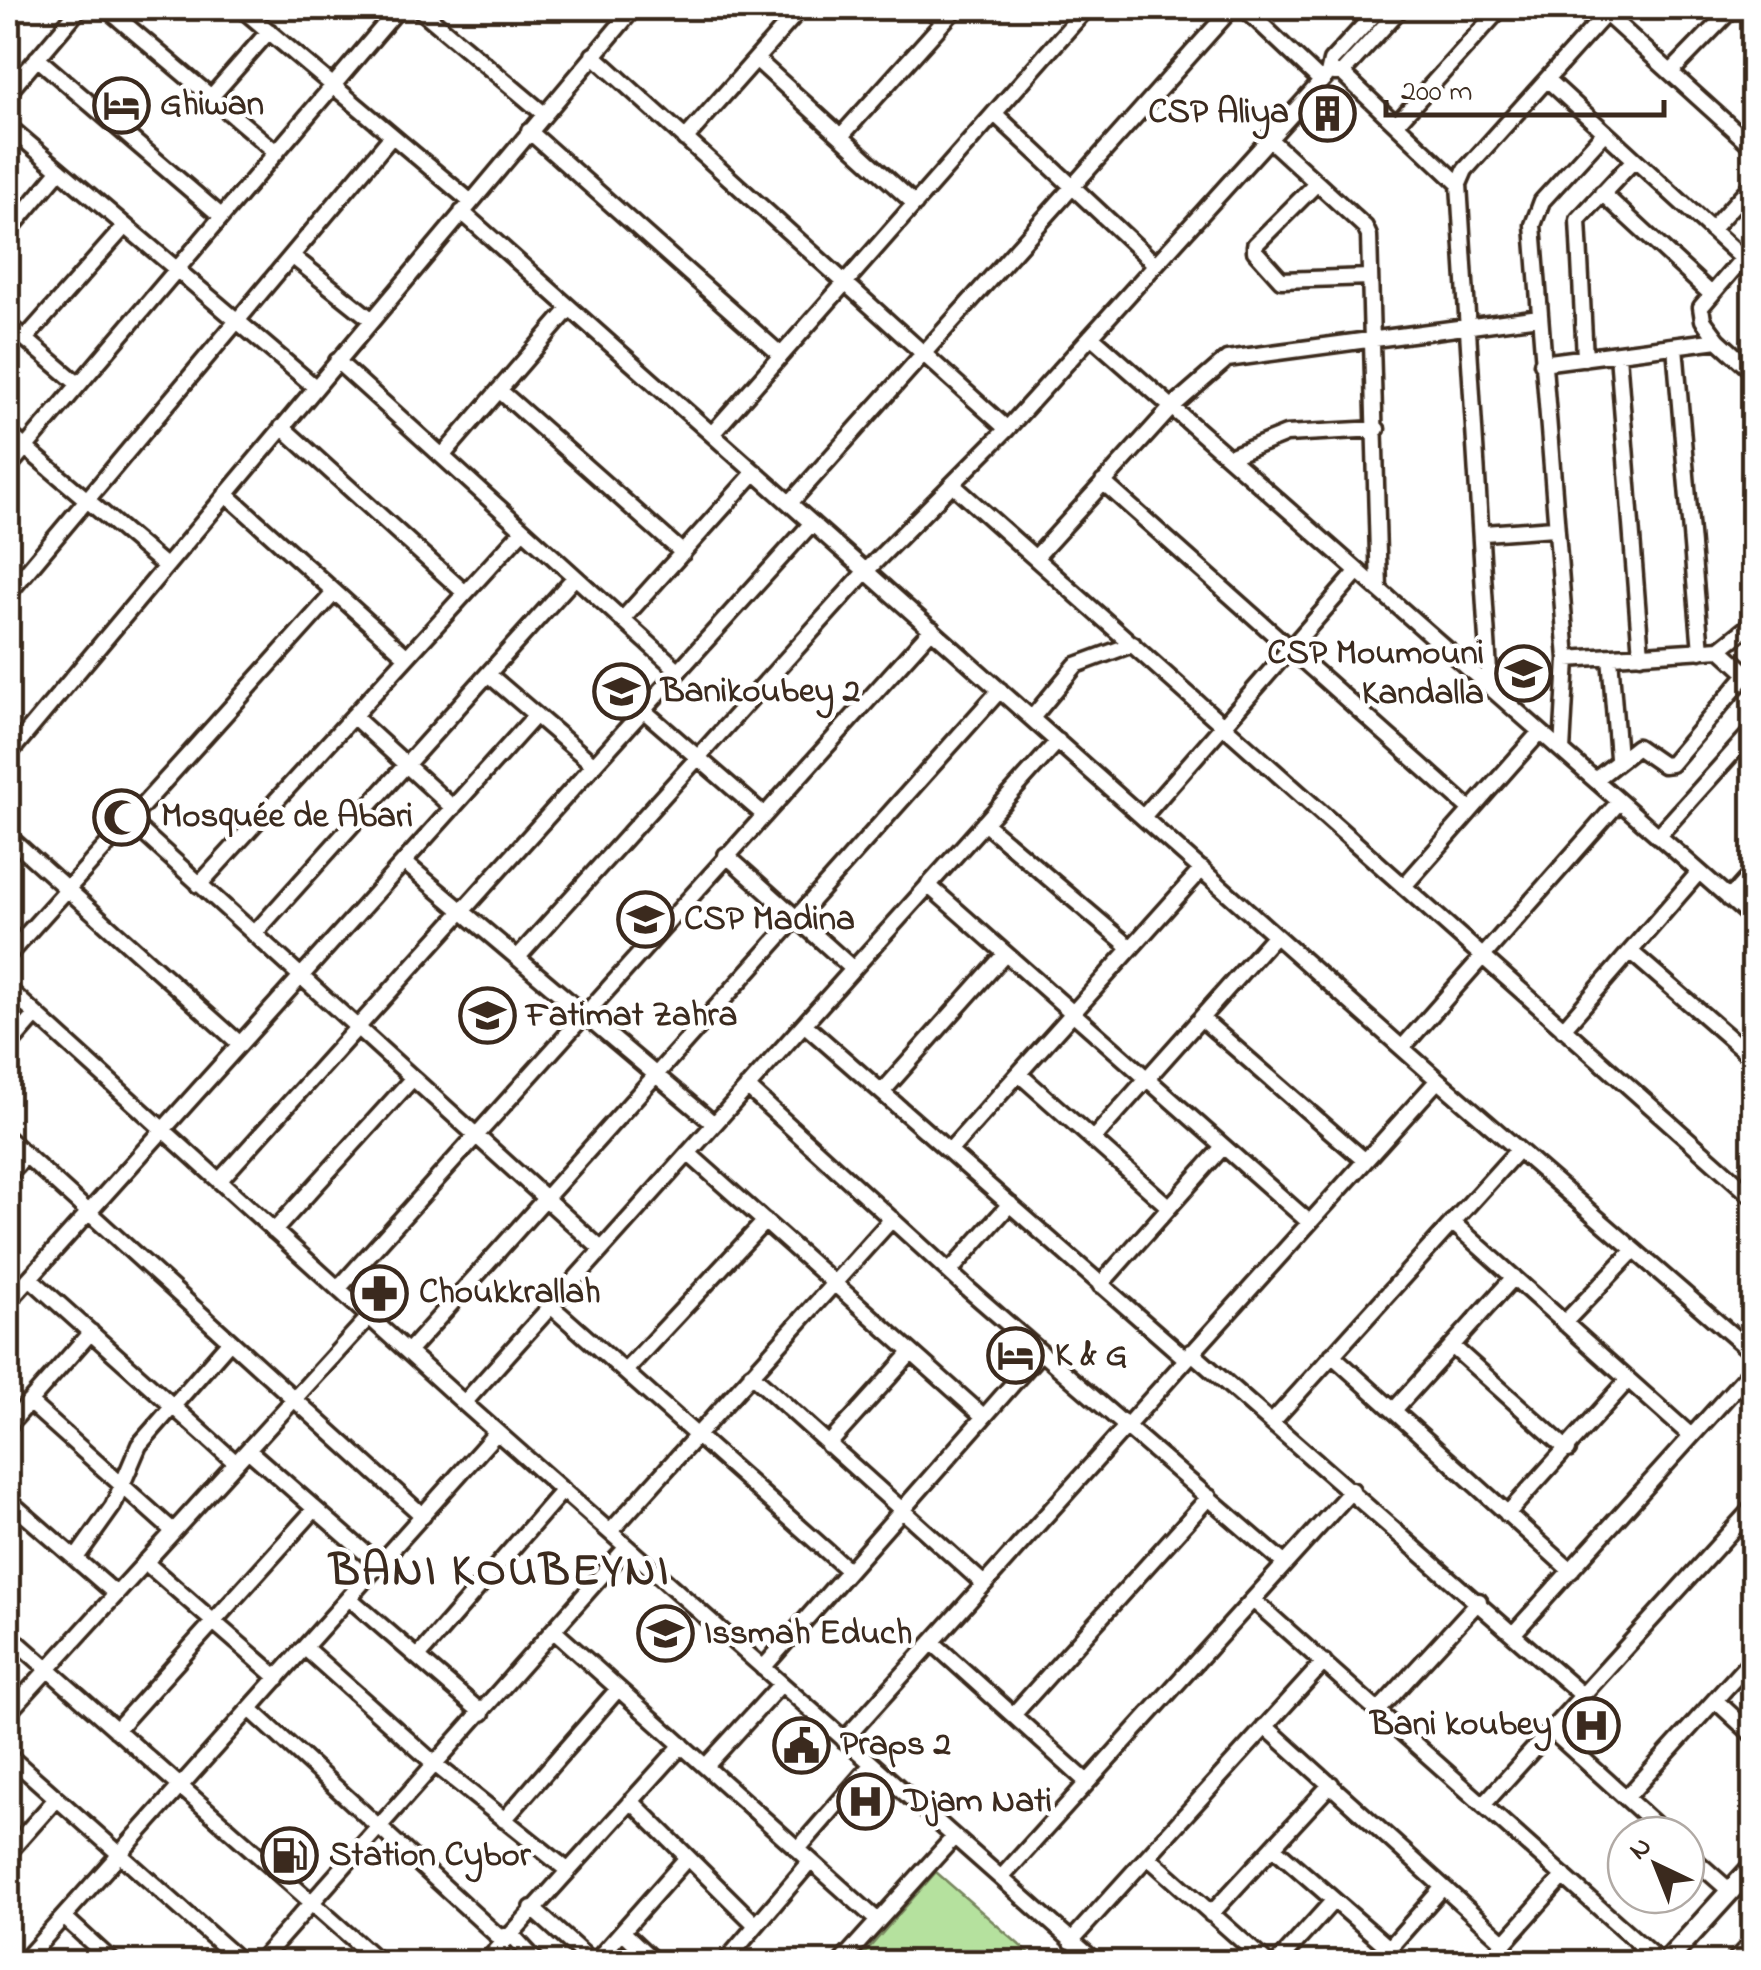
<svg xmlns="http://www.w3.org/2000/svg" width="1761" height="1970" font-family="'Indie Flower',sans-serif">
	<rect width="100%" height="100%" fill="#fff"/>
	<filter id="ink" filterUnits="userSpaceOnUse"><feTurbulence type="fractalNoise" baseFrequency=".01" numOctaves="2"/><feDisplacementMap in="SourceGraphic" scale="20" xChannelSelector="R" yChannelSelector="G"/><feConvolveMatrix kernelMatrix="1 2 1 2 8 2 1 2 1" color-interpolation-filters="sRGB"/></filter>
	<g filter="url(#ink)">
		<!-- garden -->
		<path fill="#b5e19e" stroke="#78865e" stroke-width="2.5" d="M936,1872L1039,1962H857Z"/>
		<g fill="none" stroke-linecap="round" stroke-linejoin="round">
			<defs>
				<path id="minor" d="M106,8L276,152
					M241,8L471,202
					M418,8L544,114
					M928,8L944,21
					M1244,8L1321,81
					M1746,8L1754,14
					M1605,13L1754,148
					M593,55L1007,429
					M37,58L221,216
					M756,59L915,204
					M1671,72L1733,8
					M1334,73H1342L1401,8
					M1342,73L1459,184
					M1547,79L1754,269
					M8,93L80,8
					M211,97L269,31
					M995,114L1154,263
					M1397,123L1501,8
					M8,126L315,387
					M529,131L781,355
					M841,136L956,8
					M1268,138L1365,227L1369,236L1379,590
					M685,139L801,8
					M1317,183L1255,245V251L1281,280L1370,277
					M1602,193L1711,294
					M462,212L1438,1080L1754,1354
					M1711,230L1754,182
					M8,232L60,170
					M292,256L372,320
					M8,324L78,384
					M1091,336L1754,920
					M25,339L125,226
					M1718,340L1703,320L1701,307L1742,259
					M1675,346L1701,651
					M1618,354L1641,655
					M1585,358L1578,220L1634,160
					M337,361L679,671
					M1542,363L1718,340L1754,373
					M499,390L683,553
					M282,427L465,593
					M8,433L165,566
					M712,434L1087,8
					M443,455L570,308
					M1229,457L1286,434L1377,429
					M8,468L399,8
					M1103,482L1471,810
					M953,485L1754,1198
					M226,494L407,657
					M790,503L1232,8
					M1484,533L1554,528
					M1036,557L1172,407L1227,359L1539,317
					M8,594L392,136
					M622,620L755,472
					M1720,649L1753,679
					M1610,657L1618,758
					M1567,659L1720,649L1754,622
					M488,674L594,765
					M1490,688L1459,184L1465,170L1611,8
					M643,710L763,814
					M353,716L453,808
					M1032,718L1076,665L1133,644
					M1562,751L1567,659L1533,225L1542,201L1605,132
					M8,755L634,8
					M1595,780L1637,747L1663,765L1671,764L1747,674
					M1143,817L1358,571
					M128,819L601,1249
					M984,823L1131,948
					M8,836L240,1044
					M1658,836L1754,729
					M726,855L853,969
					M404,862L714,1124
					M199,885L523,530
					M928,885L1309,1222
					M1404,886L1540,732
					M1729,899L1754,871
					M254,934L575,577
					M1631,952L1754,1059
					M8,955L335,592
					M518,957L866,571L1007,429L1328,74L1331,61L1380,8
					M8,989L464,1403L1096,1962
					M1202,1019L1364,1160
					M804,1024L1185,1358
					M1563,1029L1699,872
					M8,1047L36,1015
					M1402,1048L1619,802
					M1019,1074L1169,1207
					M747,1087L969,1290L1285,1564
					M884,1090L1005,954
					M8,1139L423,1516
					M1093,1139L1275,935
					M951,1149L1202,869
					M688,1153L983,1416
					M8,1175L25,1156
					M219,1181L812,523
					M1452,1222L1691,1436
					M274,1231L413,1078
					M950,1271L1010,1204
					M30,1278L236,1463
					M1100,1285L1222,1148
					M338,1289L932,629
					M8,1302L536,715
					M551,1306L848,1570
					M1564,1323L1634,1250
					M1452,1346L1568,1450
					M408,1352L1000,690
					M1191,1352L1582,1695
					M1332,1355L1571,1571
					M625,1371L765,1221
					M751,1374L984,1584
					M29,1402L173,1531
					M464,1403L1058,741
					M1394,1410L1514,1277
					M1273,1421L1518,1150
					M8,1426L91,1332
					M828,1445L911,1353
					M248,1450L379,1565
					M8,1500L116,1594
					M1507,1514L1628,1380
					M610,1532L892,1219
					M76,1558L113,1506L139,1445L230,1341
					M145,1562L278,1678
					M349,1598L482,1713
					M1253,1600L1660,1962
					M554,1631L878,1921
					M1514,1633L1754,1367
					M8,1634L379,1962
					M932,1642L1087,1782
					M305,1648L436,1765L566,1869
					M418,1657L563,1490
					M763,1668L1041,1352
					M1715,1700L1754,1736
					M250,1709L499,1937L512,1935L537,1962
					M1378,1711L1479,1601
					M8,1713L369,1317
					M1013,1715L1209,1497
					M1265,1726L1505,1943
					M116,1730L315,1509
					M1551,1730L1667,1835
					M844,1740L1438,1080
					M8,1755L241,1962
					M706,1766L781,1684
					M1626,1798L1754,1657
					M631,1801L756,1925
					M1483,1805L1754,1506
					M504,1820L618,1689
					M1273,1847L1389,1948
					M798,1849L872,1764
					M1686,1852L1730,1891
					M8,1853L56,1799
					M1149,1858L1266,1962
					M1001,1878L1352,1490
					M532,1908L592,1962
					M1211,1914L1331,1784
					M64,1917L113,1962
					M623,1932L655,1962
					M1071,1941L1324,1662
					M23,1962L497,1432
					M259,1962L627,1547
					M486,1962L682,1745
					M595,1962L686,1859
					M725,1962L811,1861
					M841,1962L954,1837
					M1278,1962L1334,1900
					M1377,1962L1443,1887
					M1487,1962L1564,1876"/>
				<path id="major" d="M1666,1962L1754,1865
					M1736,1962L1754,1943"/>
			</defs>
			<!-- minor casing -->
			<use href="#minor" stroke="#3b2a1e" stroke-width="21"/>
			<!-- major casing -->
			<use href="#major" stroke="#3b2a1e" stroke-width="25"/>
			<!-- minor -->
			<use href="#minor" stroke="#fff" stroke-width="14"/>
			<!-- major -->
			<use href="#major" stroke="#fff" stroke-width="18"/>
		</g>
	</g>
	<!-- icons -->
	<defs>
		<symbol id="hotel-ring" viewBox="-11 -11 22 22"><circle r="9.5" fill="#fff" stroke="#3b2a1e" stroke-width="1.5"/><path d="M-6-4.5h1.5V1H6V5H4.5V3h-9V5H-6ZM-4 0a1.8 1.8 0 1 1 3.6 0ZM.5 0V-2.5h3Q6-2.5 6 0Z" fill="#3b2a1e"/></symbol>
		<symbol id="building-ring" viewBox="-11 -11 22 22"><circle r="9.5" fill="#fff" stroke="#3b2a1e" stroke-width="1.5"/><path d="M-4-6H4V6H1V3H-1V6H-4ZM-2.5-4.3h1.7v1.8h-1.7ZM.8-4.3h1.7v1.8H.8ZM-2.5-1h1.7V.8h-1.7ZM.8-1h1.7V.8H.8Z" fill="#3b2a1e"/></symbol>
		<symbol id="school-ring" viewBox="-11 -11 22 22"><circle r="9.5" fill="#fff" stroke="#3b2a1e" stroke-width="1.5"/><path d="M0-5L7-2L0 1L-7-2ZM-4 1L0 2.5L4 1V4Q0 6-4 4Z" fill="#3b2a1e"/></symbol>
		<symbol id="mosque-ring" viewBox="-11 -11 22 22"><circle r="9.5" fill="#fff" stroke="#3b2a1e" stroke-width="1.5"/><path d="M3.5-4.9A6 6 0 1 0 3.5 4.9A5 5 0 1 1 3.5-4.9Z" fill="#3b2a1e"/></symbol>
		<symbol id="pharmacy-ring" viewBox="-11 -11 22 22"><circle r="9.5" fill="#fff" stroke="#3b2a1e" stroke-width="1.5"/><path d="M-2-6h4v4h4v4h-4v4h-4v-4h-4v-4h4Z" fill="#3b2a1e"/></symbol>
		<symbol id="university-ring" viewBox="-11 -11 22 22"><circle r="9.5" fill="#fff" stroke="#3b2a1e" stroke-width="1.5"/><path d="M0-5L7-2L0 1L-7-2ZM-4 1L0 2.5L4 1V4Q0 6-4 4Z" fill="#3b2a1e"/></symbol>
		<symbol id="hospital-ring" viewBox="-11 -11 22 22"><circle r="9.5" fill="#fff" stroke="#3b2a1e" stroke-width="1.5"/><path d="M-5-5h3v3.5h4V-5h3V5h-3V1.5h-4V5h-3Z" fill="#3b2a1e"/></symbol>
		<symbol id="civic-ring" viewBox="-11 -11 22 22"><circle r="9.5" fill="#fff" stroke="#3b2a1e" stroke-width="1.5"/><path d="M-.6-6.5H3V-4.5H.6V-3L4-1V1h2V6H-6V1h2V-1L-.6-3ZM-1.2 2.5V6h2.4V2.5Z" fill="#3b2a1e"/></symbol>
		<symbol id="fuel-ring" viewBox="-11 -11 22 22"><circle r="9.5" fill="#fff" stroke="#3b2a1e" stroke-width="1.5"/><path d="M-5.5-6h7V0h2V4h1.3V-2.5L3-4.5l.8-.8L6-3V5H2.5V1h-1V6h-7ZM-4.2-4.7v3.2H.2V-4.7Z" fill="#3b2a1e"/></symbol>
	</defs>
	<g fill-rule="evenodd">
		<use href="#hotel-ring" x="90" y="74" width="63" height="63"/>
		<use href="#building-ring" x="1296" y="82" width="63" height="63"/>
		<use href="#school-ring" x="1492" y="642" width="63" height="63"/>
		<use href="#school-ring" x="590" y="660" width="63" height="63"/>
		<use href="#mosque-ring" x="90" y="786" width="63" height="63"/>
		<use href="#school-ring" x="614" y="888" width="63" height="63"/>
		<use href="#school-ring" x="456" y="984" width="63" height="63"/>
		<use href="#pharmacy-ring" x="348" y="1262" width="63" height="63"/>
		<use href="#hotel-ring" x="984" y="1324" width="63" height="63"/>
		<use href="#university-ring" x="634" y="1602" width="63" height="63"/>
		<use href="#hospital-ring" x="1560" y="1694" width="63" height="63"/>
		<use href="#civic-ring" x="770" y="1714" width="63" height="63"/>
		<use href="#hospital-ring" x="834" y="1770" width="63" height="63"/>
		<use href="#fuel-ring" x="258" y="1824" width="63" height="63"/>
	</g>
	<g text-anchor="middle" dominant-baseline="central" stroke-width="9" stroke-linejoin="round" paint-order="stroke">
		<!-- poi labels -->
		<g font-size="35" font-weight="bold" fill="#3b2a1e" stroke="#fff" text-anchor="start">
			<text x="160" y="105">Ghiwan</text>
			<text x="1289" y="113" text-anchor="end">CSP Aliya</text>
			<text x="1484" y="654" text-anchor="end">CSP Moumouni<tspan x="1484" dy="40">Kandalla</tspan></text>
			<text x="661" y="692">Banikoubey 2</text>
			<text x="161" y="817">Mosquée de Abari</text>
			<text x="684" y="920">CSP Madina</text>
			<text x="526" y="1016">Fatimat Zahra</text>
			<text x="419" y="1293">Choukkrallah</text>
			<text x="1055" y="1356">K &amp; G</text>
			<text x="704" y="1634">Issmah Educh</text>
			<text x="1552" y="1725" text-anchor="end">Bani koubey</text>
			<text x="840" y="1745">Praps 2</text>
			<text x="904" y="1802">Djam Nati</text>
			<text x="329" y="1856">Station Cybor</text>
		</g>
		<!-- district labels -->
		<g font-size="45" font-weight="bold" letter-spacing="2.5" fill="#3b2a1e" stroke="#fff">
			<text x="500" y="1573">BANI KOUBEYNI</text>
		</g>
	</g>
	<!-- margin -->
	<rect width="1761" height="1970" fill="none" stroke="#fff" stroke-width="40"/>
	<rect x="20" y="20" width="1721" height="1930" fill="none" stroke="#3b2a1e" stroke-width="4" filter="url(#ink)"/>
	<!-- north arrow -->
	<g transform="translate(1656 1865) rotate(317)"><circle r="48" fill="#ffffff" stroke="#b1aaa5" stroke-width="2.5"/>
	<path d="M0-8L18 38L0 25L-18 38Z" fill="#3b2a1e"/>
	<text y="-15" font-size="28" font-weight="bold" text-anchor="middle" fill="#3b2a1e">N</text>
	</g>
	<!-- scale -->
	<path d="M1386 100v15h278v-15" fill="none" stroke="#3b2a1e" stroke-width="5"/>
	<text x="1401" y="100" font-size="30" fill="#3b2a1e" stroke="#ffffff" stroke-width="8" paint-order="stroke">200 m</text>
</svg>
